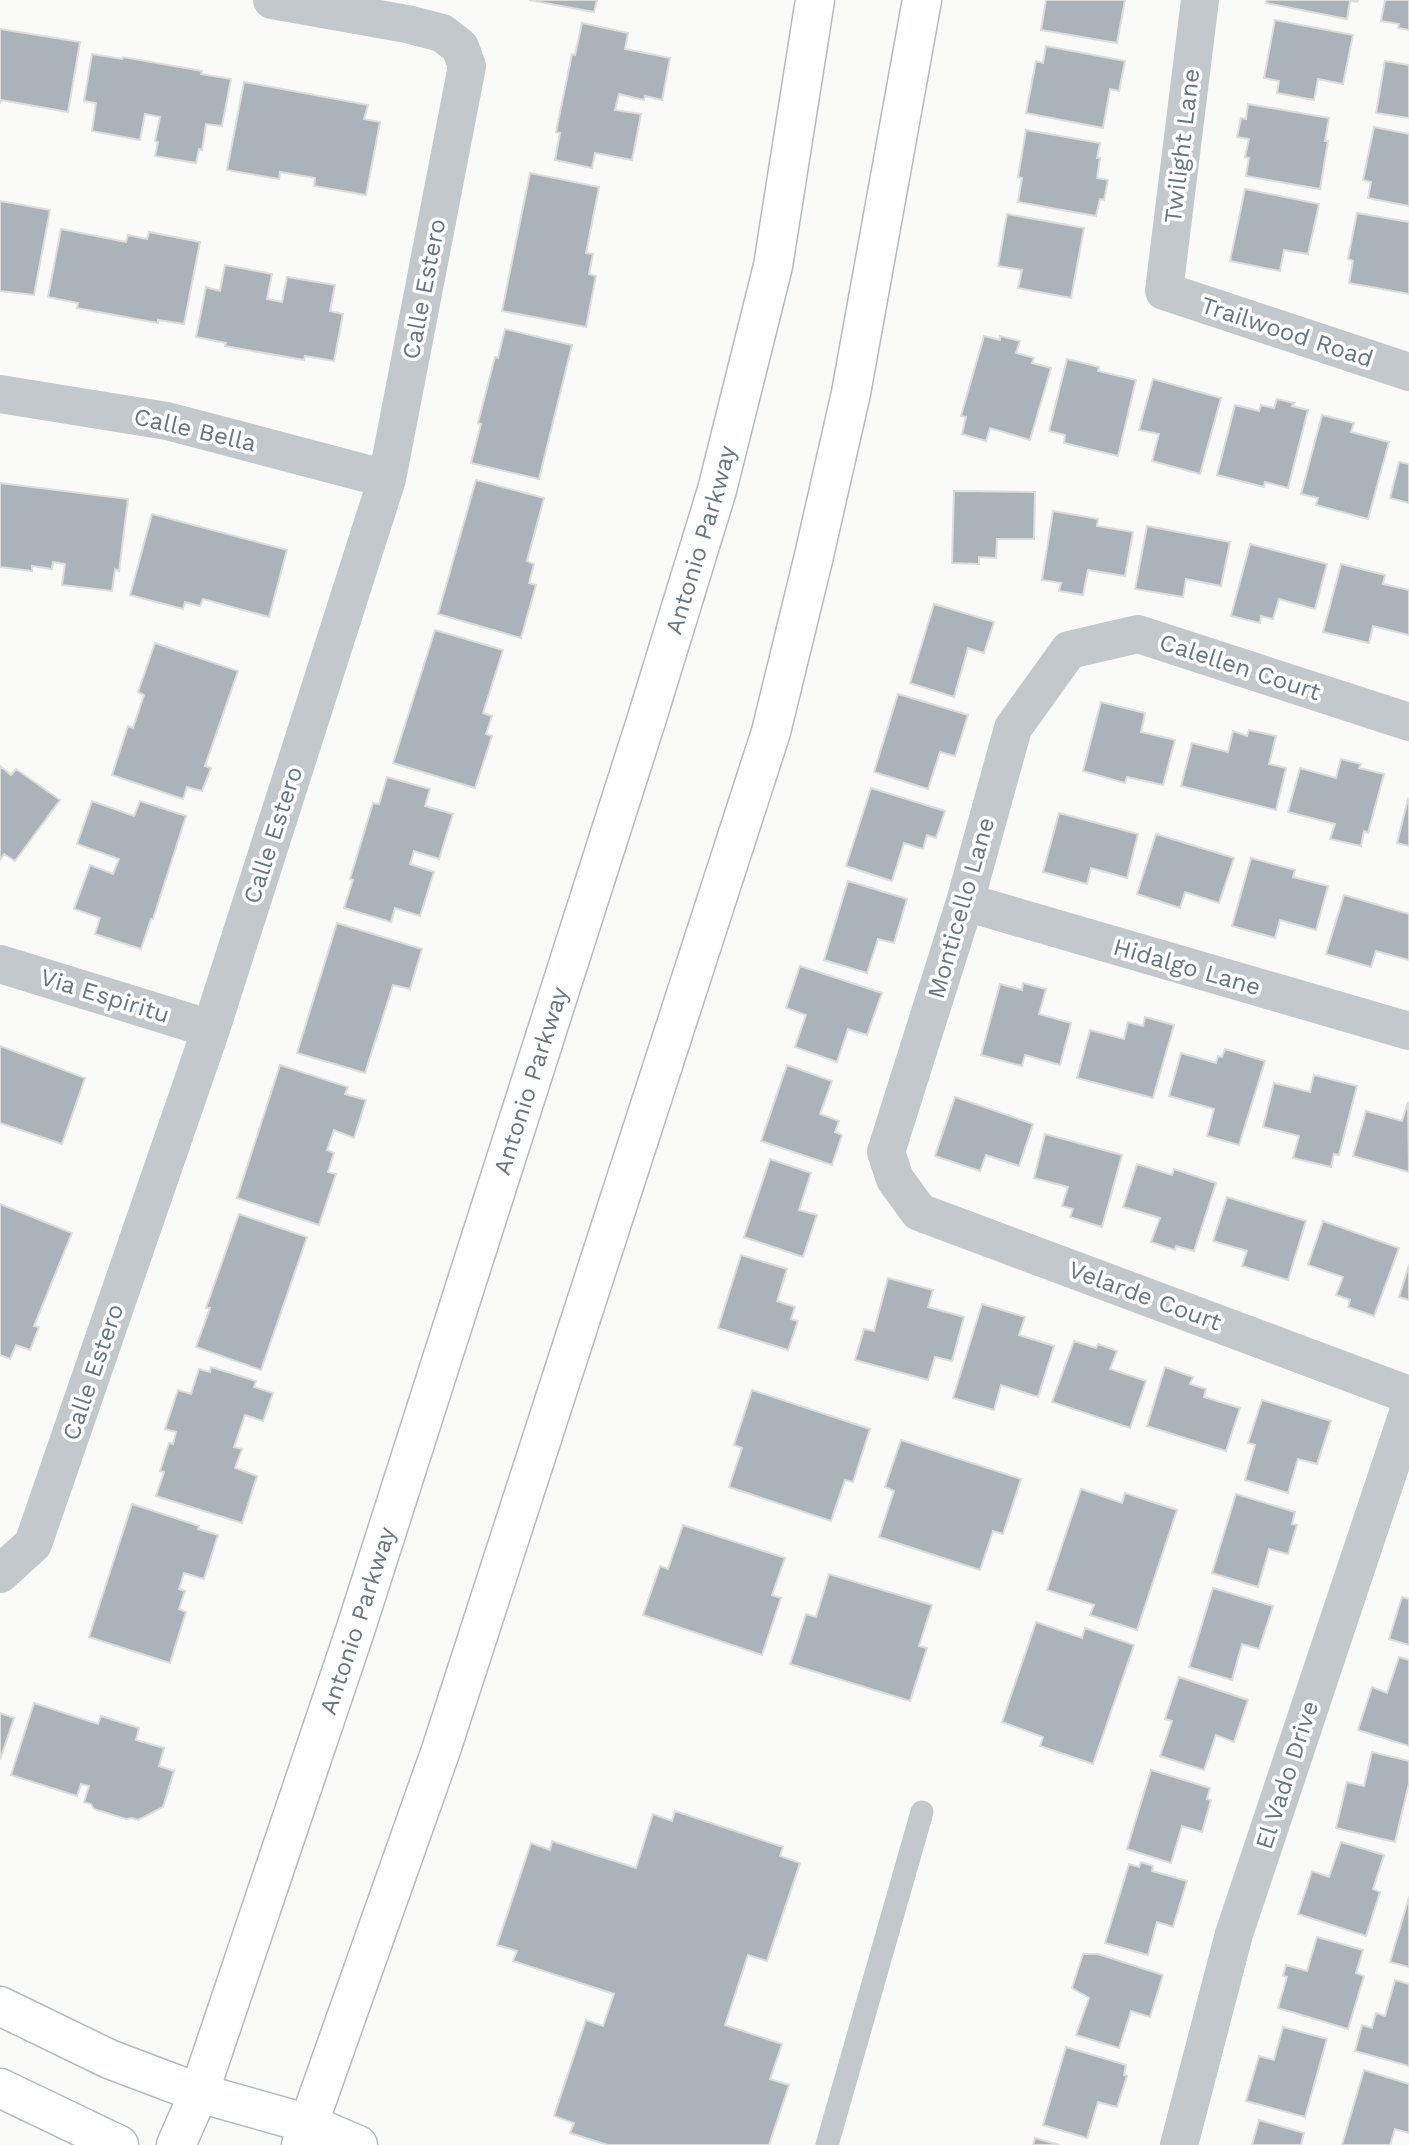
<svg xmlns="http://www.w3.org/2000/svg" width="1409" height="2145" font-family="'Work Sans',sans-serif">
	<rect width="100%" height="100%" fill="#fafaf8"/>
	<!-- building -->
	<path fill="#aab3b9" stroke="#dcdcda" stroke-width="2" d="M529,0H597L594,12Z
		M1046,0H1125L1117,43L1041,30Z
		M1267,0H1358L1357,2L1350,1L1347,19L1266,3Z
		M1385,0H1409V30L1398,28L1399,24L1381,21Z
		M1275,20L1353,35L1343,84L1318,79L1314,100L1277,93L1279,81L1264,78Z
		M582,23L628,33L625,49L670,58L662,100L645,96L644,100L619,94L615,110L641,114L632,160L595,153L592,168L555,160L560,133L556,132L572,54L575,55Z
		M0,29L80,42L68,112L1,100L0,104Z
		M1046,46L1125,61L1119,91L1110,89L1103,128L1026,113L1036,61L1043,63Z
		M92,54L122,59L123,57L202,71L201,74L231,79L222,126L206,124L202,150L199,149L196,163L155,156L158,142L155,141L160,117L145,114L140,140L92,131L96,103L84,101Z
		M1385,61L1409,65V118L1376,113Z
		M244,82L368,105L364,119L380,122L366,195L314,186L315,178L280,172L279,179L227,170Z
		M1248,104L1329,118L1325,141H1328L1320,189L1246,176L1249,158L1245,157L1249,139L1237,137L1241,118L1246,119Z
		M1374,127L1409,134V206L1368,198L1371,182L1363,180Z
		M1026,130L1100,143L1097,158H1100L1097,178L1108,180L1104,200L1100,199L1096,216L1018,202L1022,178L1018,177Z
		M530,173L599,187L586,253L593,254L589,274L596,276L586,327L502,311Z
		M1245,189L1319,204L1308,254L1284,250L1280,271L1230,261Z
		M0,201L50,210L34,295L0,291Z
		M1357,213L1409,222V294L1349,283L1353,261L1348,259Z
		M1007,214L1084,228L1071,298L1018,288L1022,270L998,266Z
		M61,229L126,242L128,235L147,239L149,232L200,242L184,324L158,320V323L77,308L78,303L48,297Z
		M225,265L272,274L267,299L282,302L287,277L335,285L330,311L343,314L334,361L305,356L304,360L225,346L226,343L196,337L206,287L220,291Z
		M505,329L572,345L539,479L471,463L481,424L478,423L495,357L498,358Z
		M984,336L1000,340V336L1020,341L1016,353L1034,358L1032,363L1051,368L1030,440L990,428L986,441L962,434L966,417L961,416Z
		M1067,359L1099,367L1098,371L1136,380L1118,456L1064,443L1065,435L1049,431Z
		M1153,379L1221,398L1200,474L1152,461L1159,434L1139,430Z
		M1277,399L1294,403L1292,406L1308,410L1288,488L1265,482L1264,487L1217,475L1235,405L1259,411L1261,405L1274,408Z
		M1322,415L1354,423L1351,432L1389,442L1368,519L1316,505L1318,498L1301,494Z
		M1399,462L1409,464V503L1390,498Z
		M476,480L544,498L527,561L534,564L529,583L536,585L521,638L438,614Z
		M0,483L128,499L119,571L115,569L112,591L62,585L65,564L53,562L52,569L32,566V571L0,567Z
		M954,491L1035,492L1034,539H997L996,558L979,557V564L952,563Z
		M1053,511L1098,519L1097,526L1133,532L1125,576L1088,570L1083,595L1059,591L1061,583L1042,580Z
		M152,514L287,550L269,617L203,599L200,606L185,602L183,609L130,595Z
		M1147,526L1230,542L1221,586L1186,579L1183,597L1135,589Z
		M1250,544L1327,564L1315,609L1279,599L1273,619L1261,616L1260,623L1231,616Z
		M1341,564L1385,575L1383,584L1409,590V635L1373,626L1369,643L1323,632Z
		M934,604L994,622L984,653L968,648L954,697L910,683Z
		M435,630L503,650L483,713L492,716L486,734L492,736L475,788L393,763Z
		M155,643L238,671L205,766L211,768L202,791L187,787L183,799L112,775L128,726L133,728L144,695L138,692Z
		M898,694L968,715L955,756L940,752L928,789L874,772Z
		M1101,702L1145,713L1141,732L1175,740L1163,785L1127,777L1125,783L1083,771Z
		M1249,730L1276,736L1269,764L1286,768L1276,810L1181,786L1192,743L1228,752L1233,731L1247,736Z
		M1341,759L1361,764L1359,768L1384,774L1368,833L1364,831L1361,846L1330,839L1335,824L1288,812L1300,768L1336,778Z
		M0,766L11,775L16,769L60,800L15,861L4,854L0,860Z
		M387,777L430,789L425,806L453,814L439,859L414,851L410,864L434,872L420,916L395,908L391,922L344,908L353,880L350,879L373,803L379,804Z
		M871,788L945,811L936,838L927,835L923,849L904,843L892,881L846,866Z
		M1408,799L1409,800V846L1397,843Z
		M92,801L134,816L140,801L186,816L153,919H151L141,949L95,934L100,918L74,909L90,865L113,874L119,859L77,844Z
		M1059,813L1138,834L1127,878L1091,868L1087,884L1043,872Z
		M1156,834L1234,858L1219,903L1185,892L1180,908L1137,894Z
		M1251,858L1295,870L1293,877L1328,886L1316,930L1280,920L1275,938L1232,926Z
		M848,881L907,899L894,943L878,939L867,973L824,960Z
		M1344,895L1409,914V960L1376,951L1371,967L1326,954Z
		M337,923L422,949L410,989L393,985L365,1073L297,1053Z
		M800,966L882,993L867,1035L848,1029L837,1062L795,1047L806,1015L786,1008Z
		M1023,983L1046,989L1039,1014L1071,1023L1060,1065L1025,1055L1022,1066L981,1055L1000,984L1022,990Z
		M1145,1017L1174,1025L1153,1098L1077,1078L1090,1030L1124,1039L1128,1022L1143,1026Z
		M0,1046L85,1078L62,1144L0,1123Z
		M1225,1049L1265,1061L1239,1145L1207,1136L1214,1109L1169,1096L1181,1053L1216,1063L1218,1056L1222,1057Z
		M280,1065L348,1087L345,1094L366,1100L354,1138L334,1130L327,1150L334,1153L328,1172L336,1174L319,1225L237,1198Z
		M787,1065L832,1081L820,1114L839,1121L835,1132L842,1135L832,1165L761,1141Z
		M1314,1075L1357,1086L1339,1155L1334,1154L1331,1167L1293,1158L1299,1136L1263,1127L1274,1083L1310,1092Z
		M955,1097L1033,1124L1019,1166L986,1155L980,1171L935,1156Z
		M1408,1102L1409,1172L1353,1156L1366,1111L1402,1121Z
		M1045,1134L1122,1155L1102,1227L1070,1217L1073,1209L1062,1206L1068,1187L1034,1178Z
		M770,1159L811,1173L799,1210L817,1215L803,1257L744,1237Z
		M1137,1164L1172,1175L1174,1169L1216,1183L1194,1251L1176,1246L1175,1250L1151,1242L1160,1218L1123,1207Z
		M1227,1197L1306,1221L1288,1280L1242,1266L1247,1251L1213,1241Z
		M0,1204L72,1233L34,1326L39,1327L30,1350L16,1345L10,1359L0,1355Z
		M239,1214L307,1237L261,1370L196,1347L210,1308H206Z
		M1323,1221L1399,1248L1374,1316L1348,1307L1350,1300L1336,1295L1343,1277L1308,1265Z
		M741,1255L787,1269L777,1301L795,1307L791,1319L798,1321L788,1350L718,1328Z
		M1409,1265V1300L1399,1297Z
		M888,1278L933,1290L928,1307L964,1317L952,1361L935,1357L928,1380L855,1360L864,1329L874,1331Z
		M982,1304L1025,1317L1019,1335L1054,1346L1038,1397L1001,1385L994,1410L953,1398Z
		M1074,1341L1096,1348L1098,1344L1117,1351L1110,1369L1146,1381L1130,1428L1052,1402Z
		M211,1367L256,1381L254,1387L273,1393L263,1421L245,1415L234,1447L242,1449L235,1468L257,1476L242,1523L156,1496L164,1472L160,1471L169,1443L173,1444L176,1432L165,1429L178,1390L191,1394L199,1369L210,1372Z
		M1165,1367L1193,1377L1190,1384L1206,1389L1204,1397L1240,1408L1226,1451L1147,1426Z
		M752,1390L870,1429L853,1482L845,1480L831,1521L729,1487L742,1448L734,1445Z
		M1262,1400L1331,1421L1317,1464L1298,1459L1288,1493L1245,1480L1255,1445L1248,1443Z
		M901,1440L1021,1479L1003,1534L993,1531L980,1570L879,1537L894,1491L885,1487Z
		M1081,1489L1122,1503L1125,1493L1177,1510L1137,1630L1090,1615L1094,1605L1047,1590Z
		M1236,1494L1295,1512L1292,1524L1297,1525L1288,1554L1269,1549L1258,1587L1212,1573Z
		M132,1504L199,1526L198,1529L218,1535L204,1579L184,1573L179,1589L185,1591L179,1609L186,1612L170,1663L89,1637Z
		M683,1525L785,1558L772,1595L781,1598L762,1655L643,1615L660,1566L668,1569Z
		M829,1574L932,1605L919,1646L927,1648L910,1701L790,1664L806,1614L816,1617Z
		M1213,1588L1273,1606L1259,1649L1242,1644L1232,1680L1189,1667Z
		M1402,1597L1409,1599V1645L1389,1639Z
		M1036,1622L1082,1638L1085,1628L1134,1645L1093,1764L1040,1746L1043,1737L1002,1722Z
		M1399,1657L1409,1660V1746L1358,1730L1372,1687L1387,1693Z
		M1179,1677L1248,1700L1234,1742L1216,1735L1204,1770L1160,1756L1172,1721L1165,1719Z
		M34,1703L98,1724L101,1716L139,1728L136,1740L164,1748L159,1766L174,1771L163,1807L138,1820L132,1818L126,1819L94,1809L91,1804L84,1802L89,1786L81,1784L77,1796L11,1775Z
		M0,1713L14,1718L0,1760Z
		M1372,1752L1409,1761V1783L1395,1842L1336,1828L1347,1782L1364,1786Z
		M1151,1770L1210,1788L1207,1799L1211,1800L1202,1832L1182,1826L1171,1863L1127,1849Z
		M675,1811L783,1847L780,1856L800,1863L767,1961L748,1955L725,2025L782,2044L770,2079L789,2085L769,2145H608L570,2133L574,2123L554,2116L586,2020L603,2026L614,1994L513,1961L517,1951L497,1945L531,1843L550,1850L552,1841L636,1868L653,1814L672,1821Z
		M1341,1842L1384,1855L1373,1889L1380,1892L1366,1936L1298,1914L1312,1871L1329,1877Z
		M1141,1862L1153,1866L1152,1871L1187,1881L1173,1927L1157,1922L1148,1955L1105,1943L1129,1864L1139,1867Z
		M1409,1897V1967L1390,1962Z
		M1317,1937L1363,1950L1356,1973L1364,1976L1348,2029L1278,2008L1287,1977L1283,1976L1286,1965L1307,1971Z
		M1083,1954H1098L1163,1975L1150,2017L1131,2011L1119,2048L1076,2035L1089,1998L1072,1988Z
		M1395,1980L1409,1984V2066L1355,2051L1362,2025L1372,2028L1376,2013L1385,2016Z
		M1283,2027L1327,2039L1305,2117L1246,2101L1259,2056L1274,2060Z
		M1066,2047L1126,2065L1124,2075L1127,2076L1117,2107L1098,2102L1087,2138L1043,2125Z
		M1364,2070L1409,2084V2133L1395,2129L1390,2145H1342Z
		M1259,2120L1304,2133L1301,2145H1252Z
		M1035,2138L1060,2145H1033Z"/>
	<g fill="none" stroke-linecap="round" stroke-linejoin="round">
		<defs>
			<path id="secondary" d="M0,2006L109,2059L199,2093L309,2124L358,2145
				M0,2088L119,2145"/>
			<g id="primary">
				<path id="s1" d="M176,2145L199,2093L355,1631L647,718L717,490L773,266L815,0"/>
				<path d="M301,2145L441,1750L771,732L813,560L851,393L922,0"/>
			</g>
		</defs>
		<!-- secondary casing -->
		<use href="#secondary" stroke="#b3babf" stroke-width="41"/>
		<!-- primary casing -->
		<use href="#primary" stroke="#b5babe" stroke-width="41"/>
		<!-- lane -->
		<path stroke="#c3c8cc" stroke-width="23" d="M827,2145L922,1812"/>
		<!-- street -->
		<path stroke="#c3c8cc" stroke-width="38" d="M1200,0L1164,291L1409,372
			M0,394L167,421L387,479
			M1409,722L1138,634L1069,650L1013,728L965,902L886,1152L895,1179L919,1212L1409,1395
			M965,902L1409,1031
			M0,964L211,1029
			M0,1574L33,1544L211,1029L387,479L467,66L460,47L442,33L407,24L272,0
			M1179,2145L1234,1934L1409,1410"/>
		<!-- secondary -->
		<use href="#secondary" stroke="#fff" stroke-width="38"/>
		<!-- primary -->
		<use href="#primary" stroke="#fff" stroke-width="38"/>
	</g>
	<g text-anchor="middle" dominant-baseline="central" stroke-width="7" stroke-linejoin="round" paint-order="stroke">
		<!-- street labels -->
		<g font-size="24" fill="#657683" stroke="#fff">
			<text transform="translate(1182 146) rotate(-83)">Twilight Lane</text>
			<text transform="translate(424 289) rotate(-79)">Calle Estero</text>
			<text transform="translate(1287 332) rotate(18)">Trailwood Road</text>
			<text transform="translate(195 430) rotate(13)">Calle Bella</text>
			<text stroke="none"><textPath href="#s1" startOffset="1689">Antonio Parkway</textPath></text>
			<text transform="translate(1240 667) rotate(18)">Calellen Court</text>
			<text transform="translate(273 835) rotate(-72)">Calle Estero</text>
			<text transform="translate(961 908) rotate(-74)">Monticello Lane</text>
			<text transform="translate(1187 967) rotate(16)">Hidalgo Lane</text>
			<text transform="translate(105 996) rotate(17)">Via Espiritu</text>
			<text stroke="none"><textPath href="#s1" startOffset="1122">Antonio Parkway</textPath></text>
			<text transform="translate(1145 1296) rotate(20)">Velarde Court</text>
			<text transform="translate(93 1372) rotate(-71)">Calle Estero</text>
			<text stroke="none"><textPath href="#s1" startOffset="555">Antonio Parkway</textPath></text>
			<text transform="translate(1287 1775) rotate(-72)">El Vado Drive</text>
		</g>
	</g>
</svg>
